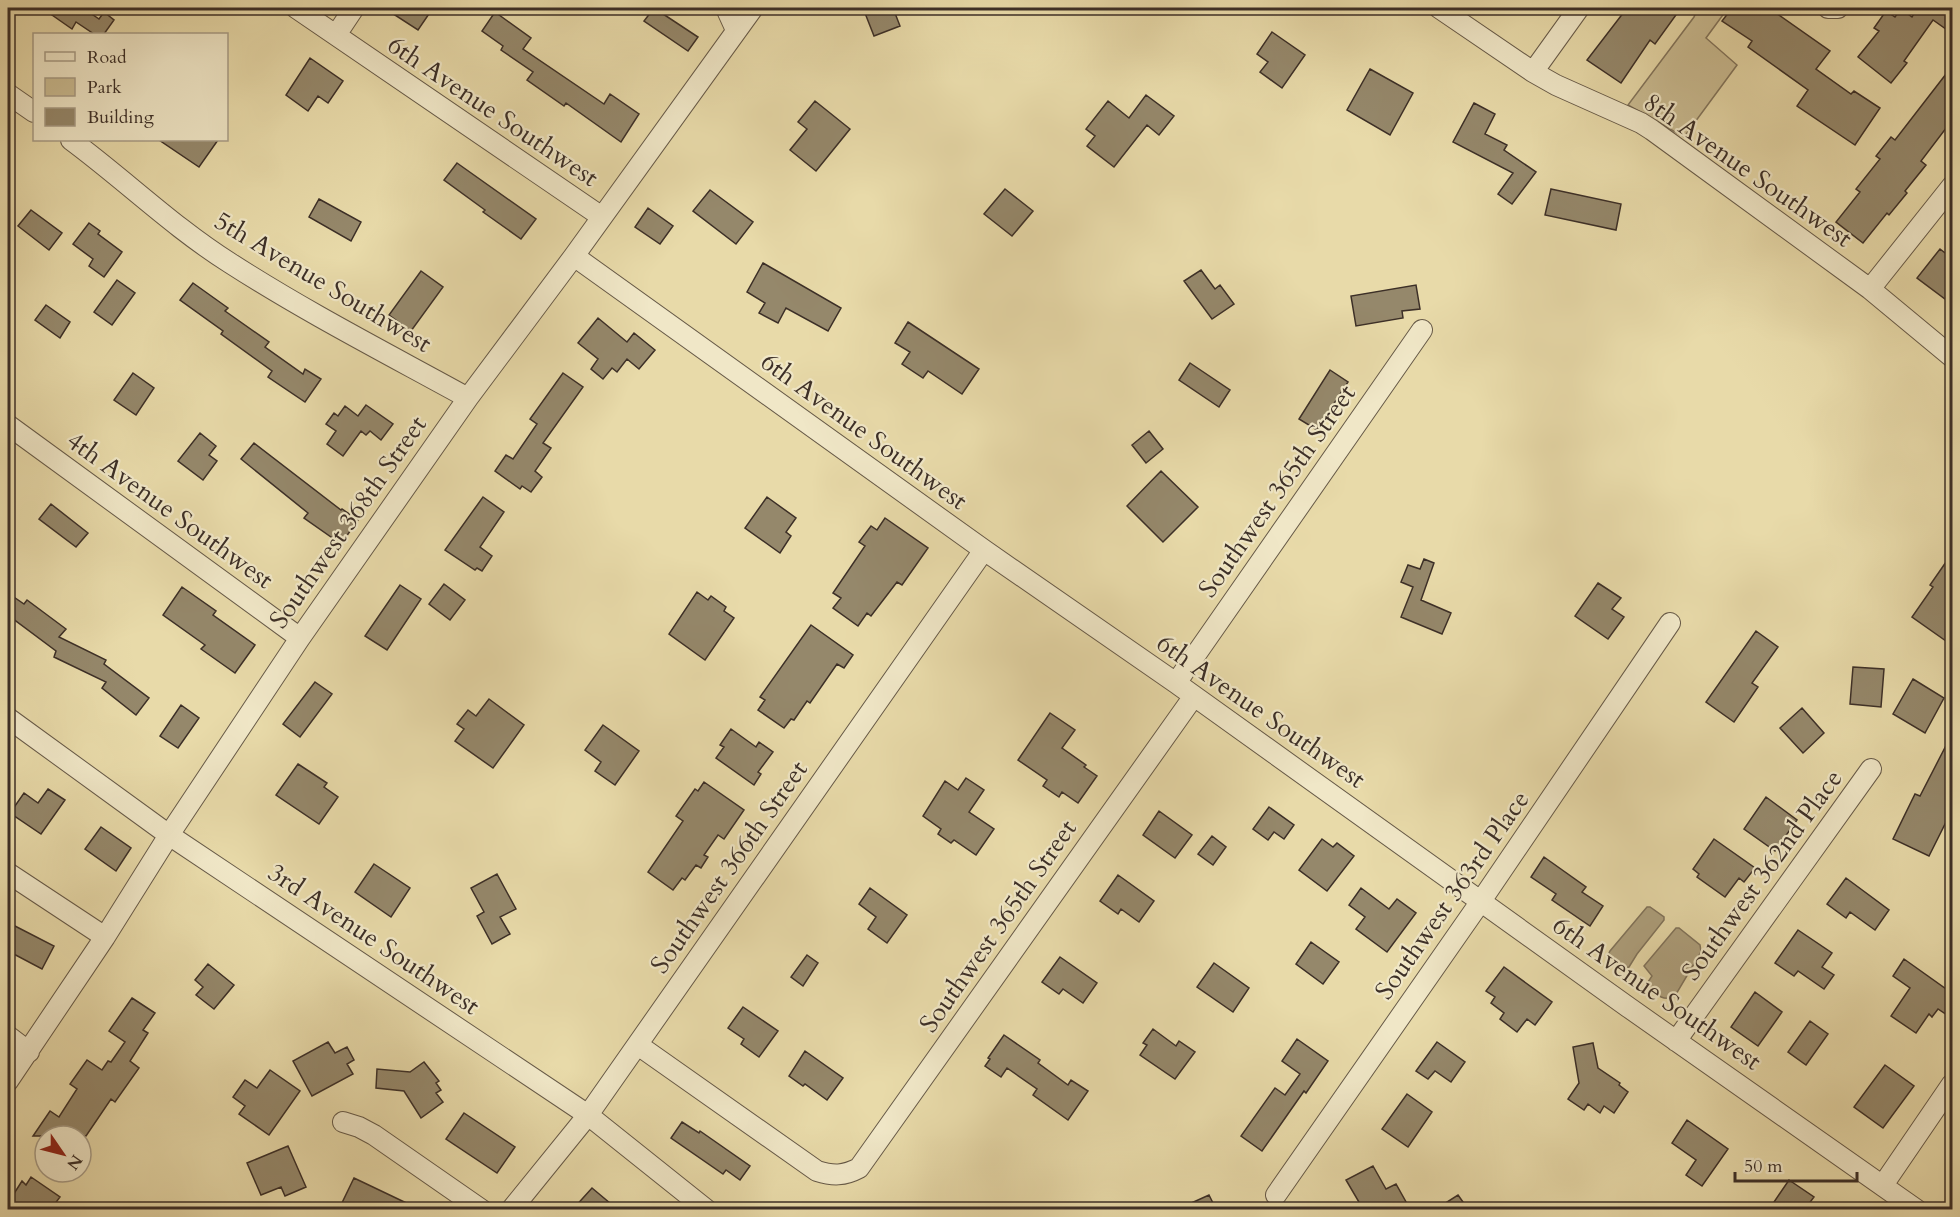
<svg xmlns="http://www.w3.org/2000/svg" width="1960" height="1217" font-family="Cardo,serif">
	<rect width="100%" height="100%" fill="#e8daa9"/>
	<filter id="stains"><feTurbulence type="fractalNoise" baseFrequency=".00333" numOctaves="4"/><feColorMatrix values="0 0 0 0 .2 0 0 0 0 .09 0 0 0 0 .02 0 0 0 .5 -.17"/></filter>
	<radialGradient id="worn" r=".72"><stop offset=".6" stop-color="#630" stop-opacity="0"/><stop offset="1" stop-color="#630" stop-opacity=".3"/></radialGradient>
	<!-- green -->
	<path fill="#cbbd93" stroke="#84765d" stroke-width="1.5" d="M1698,8H1728L1706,38L1737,65L1684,137L1628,105L1694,17Z"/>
	<!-- water -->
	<path fill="#aea07d" stroke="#80735b" stroke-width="1.5" d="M1647,907H1650L1664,917V920L1637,954L1629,967L1624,968L1611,962L1608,955L1610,951Z
		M1676,928H1679L1700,945L1701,952L1675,996C1663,1003 1655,993 1646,985L1652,976L1644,966Z"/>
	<!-- building -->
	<path fill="#95886b" stroke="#3c2f27" stroke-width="1.5" d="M42,8H83L99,19L104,12L114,20L104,34H94L76,22L72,29Z
		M384,8H433L418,30Z
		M654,8L698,37L688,51L644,21Z
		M863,8H893L900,26L874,36Z
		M1627,8H1681L1655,44L1650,40L1621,83L1587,60Z
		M1732,8H1769L1830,51L1816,69L1851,94L1854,91L1880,108L1855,145L1797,106L1808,90L1748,47L1752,41L1722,21Z
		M1914,8H1953V34L1933,20L1904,61L1907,63L1891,83L1858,57L1879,31L1874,28L1886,11L1895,17L1901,9L1912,17L1917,9Z
		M495,12L531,38L523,49L604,104L610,94L639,114L621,142L566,103L564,106L527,80L533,72L501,50L503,46L482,31Z
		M1272,32L1305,55L1282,88L1260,72L1268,62L1257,54Z
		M310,58L343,81L328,103L318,96L308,111L286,95Z
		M1953,65V119L1921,161L1926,165L1905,191L1907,193L1889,215L1887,213L1863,243L1836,222L1860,192L1856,189L1880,159L1876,156L1891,137L1895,140Z
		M1370,69L1413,93L1390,135L1347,110Z
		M1146,95L1174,116L1159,135L1147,125L1114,167L1087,146L1095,136L1086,129L1108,101L1129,118Z
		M815,101L850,129L816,171L790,150L807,129L798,122Z
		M1474,103L1495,114L1485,134L1507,145L1504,150L1536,172L1512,204L1498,194L1513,173L1453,142Z
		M159,140H218L199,167Z
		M457,163L536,219L521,239L483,212L485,210L444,180Z
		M1005,189L1033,211L1012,236L984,214Z
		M1551,189L1621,204L1616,230L1545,215Z
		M710,190L753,222L736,244L693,211Z
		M319,199L361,222L351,241L309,217Z
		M648,208L673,226L660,244L635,227Z
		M31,210L62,233L49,250L18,226Z
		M89,223L100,231L98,234L122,252L104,277L89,266L93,259L73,244Z
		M1940,249L1953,259V305L1917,278Z
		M763,263L841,308L828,331L786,308L778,323L759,313L765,303L747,292Z
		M1201,270L1215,289L1220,285L1234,304L1212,319L1184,281Z
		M421,271L443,287L411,331L389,315Z
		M117,280L135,293L112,325L94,312Z
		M193,283L228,308L225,311L269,342L265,347L303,374L305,369L321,379L305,402L268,377L272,371L221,334L223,331L180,300Z
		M1416,285L1420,309L1402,311L1403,318L1356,326L1351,296Z
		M46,305L70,322L60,338L35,320Z
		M598,318L627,342L634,333L655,350L639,369L627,359L617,372L612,368L603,379L591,369L598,359L578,343Z
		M908,322L979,369L962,394L928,371L923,378L902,364L910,352L895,343Z
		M1190,363L1230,390L1219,407L1179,380Z
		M1330,370L1348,382L1317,430L1299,419Z
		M133,373L154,388L136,415L114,400Z
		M563,373L583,387L543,443L551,448L535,471L542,477L531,492L522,486L520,489L495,471L506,455L513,459L537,424L530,419Z
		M366,405L393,424L381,440L370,431L366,435L361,431L343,456L327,444L336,431L326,424L334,413L338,416L345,406L358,416Z
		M1149,431L1163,449L1146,463L1132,445Z
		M200,433L216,446L209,455L217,461L203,480L178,461Z
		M254,443L341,510L342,509L358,520L341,544L304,518L308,513L241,459Z
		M1161,471L1198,507L1163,542L1127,506Z
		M483,497L504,512L480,547L492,556L482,571L477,568L475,570L445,550Z
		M767,497L796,518L786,532L791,536L780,553L745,528Z
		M51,504L88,533L76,547L39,519Z
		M885,518L928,548L902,585L897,582L871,616L867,613L858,626L833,608L841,598L833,593L865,546L859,542L871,526L877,530Z
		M1953,552V632L1946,641L1912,617L1933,587L1930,585Z
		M1424,559L1434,563L1421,600L1451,613L1442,634L1401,617L1413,587L1401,582L1408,565L1420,569Z
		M1598,583L1621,598L1612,609L1624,617L1608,639L1575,616Z
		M444,584L465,600L450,620L429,604Z
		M400,585L421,599L387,650L365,636Z
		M182,587L216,611L213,615L255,645L235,673L201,649L205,645L163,615Z
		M697,592L708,600L711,596L726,607L724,611L734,618L705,660L669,634Z
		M8,593L24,604L27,600L66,629L59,637L106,660L104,664L149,698L136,715L102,688L106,682L54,657L56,651L8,615Z
		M811,625L853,655L844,668L837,664L810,703L807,701L794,720L791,719L784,728L758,710L765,700L760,697Z
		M1756,631L1778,647L1752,683L1758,687L1734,722L1706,702Z
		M1853,667L1884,669L1881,707L1850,704Z
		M1913,679L1944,698L1925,733L1893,714Z
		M315,682L332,694L300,737L283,724Z
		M489,699L524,725L493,768L455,741L464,729L457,724L468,710L476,716Z
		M181,705L199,718L178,748L160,736Z
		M1802,708L1824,733L1803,753L1780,728Z
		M1050,713L1075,730L1062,748L1086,765L1084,767L1097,776L1078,803L1062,792L1059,797L1043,786L1047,780L1018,760Z
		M603,725L639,751L615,785L595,771L601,762L585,750Z
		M731,729L756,747L759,742L773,752L758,772L761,774L754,785L716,758L724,747L720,745Z
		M1953,732V808L1929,856L1893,839L1915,794L1920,796Z
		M298,764L327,783L324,787L338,797L319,824L276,795Z
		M966,778L984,790L969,812L994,829L976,855L954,840L951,843L938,834L941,829L923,816L945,781L958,790Z
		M704,782L744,810L724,839L718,835L704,855L708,857L701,868L696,865L685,880L682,878L673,890L648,872L683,821L676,816L695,789L698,791Z
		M48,789L65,800L41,834L10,813L24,793L38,803Z
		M1766,797L1797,820L1775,851L1744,829Z
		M1269,807L1294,825L1284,839L1274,832L1268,840L1253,829Z
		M1159,811L1192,835L1175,858L1143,835Z
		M101,827L131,848L116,871L85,849Z
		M1212,836L1226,847L1213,865L1198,854Z
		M1322,839L1333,847L1337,843L1354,856L1327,891L1299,870Z
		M1714,839L1755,868L1744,882L1739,878L1725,897L1697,877L1699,874L1693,869Z
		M1544,857L1586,887L1582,892L1603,906L1590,926L1552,900L1556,894L1531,877Z
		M374,864L410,888L391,917L355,892Z
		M497,874L516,909L500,917L510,934L492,944L477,916L484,912L471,888Z
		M1118,875L1154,901L1139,922L1121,909L1118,914L1100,901Z
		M1846,878L1889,910L1875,930L1850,912L1846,918L1827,904Z
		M870,888L907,915L887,943L868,929L876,917L859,904Z
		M1361,888L1389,909L1397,899L1416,913L1387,952L1356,929L1365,917L1349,905Z
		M13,925L54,946L42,969L8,951V936Z
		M1798,930L1832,953L1822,967L1834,975L1824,989L1798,971L1794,976L1775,963Z
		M1311,942L1339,962L1323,984L1296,964Z
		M807,955L818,963L803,986L791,977Z
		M1060,957L1097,983L1083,1003L1063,989L1059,994L1042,982Z
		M1904,959L1953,994V1019L1938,1009L1932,1017L1929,1014L1916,1033L1891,1016L1910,988L1893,976Z
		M1214,963L1249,988L1233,1012L1197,987Z
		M208,964L234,985L214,1009L196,995L203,987L195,980Z
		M1504,967L1552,1002L1535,1025L1527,1019L1517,1032L1500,1019L1504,1013L1491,1003L1495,997L1486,991Z
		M1755,992L1782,1012L1758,1046L1731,1027Z
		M132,998L155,1013L143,1030L148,1033L130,1061L139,1068L115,1102L111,1099L86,1136H33L50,1111L59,1117L77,1089L70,1084L87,1060L102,1070L108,1061L111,1062L125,1042L109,1031Z
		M743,1007L778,1031L759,1057L741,1044L744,1039L728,1028Z
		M1810,1021L1828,1034L1806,1065L1788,1052Z
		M1153,1029L1176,1046L1179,1041L1195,1052L1175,1079L1140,1055L1147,1045L1143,1043Z
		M1004,1035L1040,1060L1038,1063L1068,1085L1071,1080L1088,1091L1068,1120L1033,1095L1037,1089L1007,1068L1001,1077L985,1066L990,1059L988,1058Z
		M1297,1039L1328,1061L1306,1093L1304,1091L1262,1151L1241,1136L1275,1088L1285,1095L1300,1074L1282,1061Z
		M328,1042L335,1053L347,1047L354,1060L347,1064L353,1074L312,1096L293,1061Z
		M1437,1042L1465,1062L1451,1082L1435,1071L1428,1079L1416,1071Z
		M1593,1043L1598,1068L1620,1083L1619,1085L1628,1092L1614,1113L1604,1106L1600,1113L1588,1104L1584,1110L1568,1099L1579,1083L1573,1047Z
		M805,1051L843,1078L827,1100L805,1084L803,1086L789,1076Z
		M424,1062L439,1081L436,1083L441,1090L436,1093L443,1102L421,1118L404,1091L376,1088L377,1069L410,1072Z
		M1885,1065L1914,1086L1883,1128L1854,1107Z
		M270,1070L300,1091L269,1135L239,1114L245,1106L233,1097L245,1080L257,1088Z
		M1407,1094L1432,1112L1408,1147L1382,1129Z
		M464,1113L515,1147L497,1173L446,1139Z
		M1687,1120L1728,1149L1702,1186L1686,1175L1696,1160L1672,1143Z
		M682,1122L699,1133L700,1131L750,1166L740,1180L726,1170L723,1174L671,1138Z
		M288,1146L306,1187L285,1196L281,1187L261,1195L247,1163Z
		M1373,1166L1386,1189L1396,1184L1410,1209H1363L1346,1180Z
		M31,1177L60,1197L51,1209H8V1203L22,1181L26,1185Z
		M354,1178L419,1209H339Z
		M1789,1180L1814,1197L1805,1209H1785L1774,1202Z
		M592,1188L617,1209H573Z
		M1209,1195L1216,1209H1178Z
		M1458,1195L1468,1209H1436Z"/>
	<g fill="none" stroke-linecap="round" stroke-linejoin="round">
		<defs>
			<path id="minor" d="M296,8L602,217
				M726,8L736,30
				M1439,8L1533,72L1556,85L1641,123L1652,130L1870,289L1952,357
				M1828,8H1838
				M336,35L354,8
				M1533,72L1579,8
				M8,94L34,112
				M71,140C125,180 173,227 230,263C306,312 388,354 468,398
				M574,256L984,550L1176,683L1628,1007L1917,1210
				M1870,289L1952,186
				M8,425L300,638
				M1176,683L1422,330
				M8,718L169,835L588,1115L707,1210
				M8,873L105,937
				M8,1036L29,1052
				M1676,1041L1871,769
				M638,1045L817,1171C833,1176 844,1176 859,1168L1194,696
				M8,1081L105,937L169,835L300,638L468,398L574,256L753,8
				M343,1122L359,1127L374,1135L482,1210
				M1883,1185L1952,1084
				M1276,1195L1481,901L1670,623
				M511,1210L588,1115L984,550"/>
		</defs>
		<!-- minor casing -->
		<use href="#minor" stroke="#675a48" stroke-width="22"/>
		<!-- minor -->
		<use href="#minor" stroke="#f0e7c7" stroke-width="20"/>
	</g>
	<g text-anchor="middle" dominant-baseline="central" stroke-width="4.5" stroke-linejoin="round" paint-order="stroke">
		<!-- street labels -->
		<g font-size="26" fill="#3c2f27" stroke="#f0e7c7">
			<text transform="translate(493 111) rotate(34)">6th Avenue Southwest</text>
			<text transform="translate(1748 170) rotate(35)">8th Avenue Southwest</text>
			<text transform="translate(323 282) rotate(31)">5th Avenue Southwest</text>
			<text transform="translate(864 431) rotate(36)">6th Avenue Southwest</text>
			<text transform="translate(1277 491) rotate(-55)">Southwest 365th Street</text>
			<text transform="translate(170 510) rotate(36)">4th Avenue Southwest</text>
			<text transform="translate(348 522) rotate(-55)">Southwest 368th Street</text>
			<text transform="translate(1261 711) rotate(35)">6th Avenue Southwest</text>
			<text transform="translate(729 867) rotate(-55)">Southwest 366th Street</text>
			<text transform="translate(1762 875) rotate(-54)">Southwest 362nd Place</text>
			<text transform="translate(1452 895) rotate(-55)">Southwest 363rd Place</text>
			<text transform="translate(998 926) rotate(-55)">Southwest 365th Street</text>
			<text transform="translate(374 939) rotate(34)">3rd Avenue Southwest</text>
			<text transform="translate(1657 993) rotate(35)">6th Avenue Southwest</text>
		</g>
	</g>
	<!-- margin -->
	<rect width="1960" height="1217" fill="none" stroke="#e8daa9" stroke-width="30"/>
	<rect x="9" y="9" width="1942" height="1199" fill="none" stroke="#3c2f27" stroke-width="3"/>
	<rect x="15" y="15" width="1930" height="1187" fill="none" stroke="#3c2f27" stroke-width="1.5"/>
	<!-- legend -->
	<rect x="33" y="33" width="195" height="108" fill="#f0e7c7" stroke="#a89d87" stroke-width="1.5"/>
	<rect x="45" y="52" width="30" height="9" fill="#f0e7c7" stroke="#a89d87" stroke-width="1.5"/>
	<text x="87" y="63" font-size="18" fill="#3c2f27">Road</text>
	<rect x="45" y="78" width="30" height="18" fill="#cbbd93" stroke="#a89d87" stroke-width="1.5"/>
	<text x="87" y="93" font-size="18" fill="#3c2f27">Park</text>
	<rect x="45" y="108" width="30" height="18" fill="#95886b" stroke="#a89d87" stroke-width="1.5"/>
	<text x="87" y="123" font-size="18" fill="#3c2f27">Building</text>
	<!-- north arrow -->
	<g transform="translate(63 1154) rotate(125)"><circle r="28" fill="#f0e7c7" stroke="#a89d87" stroke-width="1.5"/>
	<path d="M0-4.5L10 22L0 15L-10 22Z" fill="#8f2418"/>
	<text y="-9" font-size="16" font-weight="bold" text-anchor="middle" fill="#3c2f27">N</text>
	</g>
	<!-- scale -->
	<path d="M1735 1172v9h122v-9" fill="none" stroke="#3c2f27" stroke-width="3"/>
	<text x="1744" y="1172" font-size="18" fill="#3c2f27" stroke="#f0e7c7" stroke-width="4.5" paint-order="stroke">50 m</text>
	<rect width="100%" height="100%" filter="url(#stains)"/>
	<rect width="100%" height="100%" fill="url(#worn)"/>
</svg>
